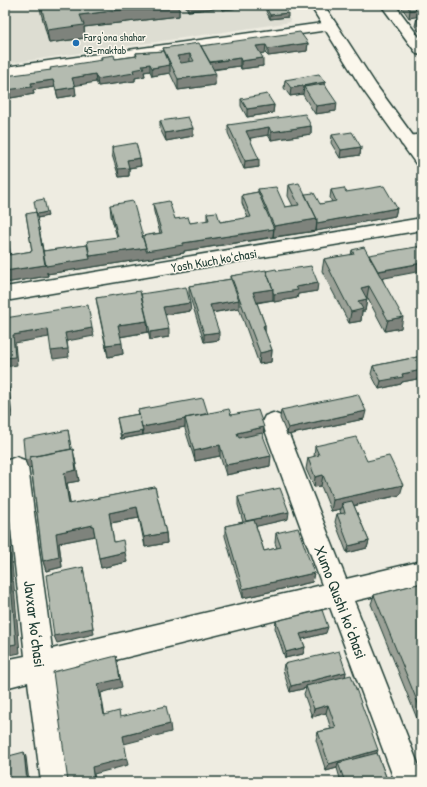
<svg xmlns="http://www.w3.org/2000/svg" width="427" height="787" font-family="'Patrick Hand',sans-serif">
	<rect width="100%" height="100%" fill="#eeece1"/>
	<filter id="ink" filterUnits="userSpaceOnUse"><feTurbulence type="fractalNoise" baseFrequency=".025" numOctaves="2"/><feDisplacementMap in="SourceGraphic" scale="8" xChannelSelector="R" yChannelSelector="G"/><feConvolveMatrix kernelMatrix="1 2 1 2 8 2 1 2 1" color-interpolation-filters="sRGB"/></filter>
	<g filter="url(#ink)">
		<!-- built -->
		<path fill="#ddddd2" d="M5,5H282L291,22L5,64Z"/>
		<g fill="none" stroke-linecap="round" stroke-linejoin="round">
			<defs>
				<path id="street" d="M381,5H395L422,41V55L417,54Z
					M330,22L335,23L337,26L335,29L5,77V67Z
					M422,134V144L408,146L402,145L400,141L402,137Z
					M422,218V230L5,301V287Z
					M273,413L281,416L284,422L346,579L422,561V585L354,601L422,774V782H395L330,607L55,675L71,782H41L28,682L5,688V660L25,656L5,474V465L8,460L16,457L24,460L28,467L52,649L322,585L262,422L265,416Z"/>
				<path id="primary" d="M310,5H324L376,85L422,148V165L416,164L361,87Z"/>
			</defs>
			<!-- street casing -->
			<use href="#street" stroke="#1f3d34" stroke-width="3"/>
			<!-- primary casing -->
			<use href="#primary" stroke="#1f3d34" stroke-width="3"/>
			<!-- street -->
			<use href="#street" fill="#fbf7ec" fill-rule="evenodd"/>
			<!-- primary -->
			<use href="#primary" fill="#fbf7ec" fill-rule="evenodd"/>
		</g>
		<!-- wall -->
		<path fill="#9ba197" stroke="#1f3d34" d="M40,5H78L79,9L100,7L99,5H179V16L84,27L85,38L49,43L41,13Z
			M185,5H240V8L222,10L221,8L188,11Z
			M402,5H422L409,18L402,8Z
			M266,7L288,17L270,19L266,11Z
			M417,18H422V35L415,26Z
			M308,43L307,51L268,56L265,53H260L263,66L241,69L240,66L213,70L215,85L178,90L170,73L152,76L150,71L144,72L145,76L135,78V81L98,86L96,82L74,85L76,95L58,98L55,87L33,90L34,94L5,99L50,70L101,61V57L115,59L136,56V53L164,51L163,48L201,46Z
			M285,80L325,82V84L336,111L315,114L303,95V94L290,96L284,88Z
			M241,99L274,105L273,113L247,117L241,106Z
			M160,121L193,136L166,141L160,129Z
			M228,125L311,126V134L271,140L268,135L250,138L259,167L244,169L228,133Z
			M332,135L361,147L360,155L340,158L331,143Z
			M112,147L140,158L141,166L129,168V176L119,177L112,155Z
			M289,185L320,204L332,202L330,198L331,190L346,192L397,208L395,216L316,231L184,251V253L47,274V272L48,276L5,283V218L10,255L32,251L26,214L48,216L37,218L43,251L87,245L117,237L111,216L110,205L142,236L160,233L154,212L153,204L175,219L190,223L207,221V213L220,222L248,218L242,203V195L258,192V189L285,207L293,206L288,196Z
			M352,250L382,278L401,328L385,331L367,297L366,298L367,299L365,311H362L361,321L349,323L322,271L324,259L351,255Z
			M277,271L317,291L298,294L297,298L274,302L273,300L257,303L265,325V332L272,350L271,362L259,364L239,308L212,313L219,340L204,342L189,294V286L231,279V276Z
			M141,294L191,311L165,315L169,337L150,340L148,331V332L120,337L123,354L108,357L98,309L96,298Z
			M422,356V378L402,382L401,384L379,389L371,374L373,366Z
			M138,410L208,414L231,415L263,436L270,466L226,475L220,456L195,461L185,429V427L121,439L117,418L139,414Z
			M281,410L364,419L287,435L280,418Z
			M315,446L367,461L400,495L354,506L369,541L367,548L347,553L335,522L337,514H341L340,511L341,509L331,511L321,486L314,487L306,469L308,458L314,457Z
			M71,449L75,459L79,481L67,483L70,504L155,487L166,533L167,543L145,547L139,518L111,523L114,542L127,562L101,568L95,536L59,543L62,567L46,571L43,561L31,467L28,468L25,460Z
			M238,497L288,519L256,526L264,551L277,548L275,543L276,533L314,573L312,582L243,598L225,536V526L243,522L238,505Z
			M422,583V731L371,604L374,595Z
			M276,621L326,633L302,639L305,647L303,654L285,658L275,628Z
			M284,664L346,672L345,676L377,753L388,782H341L337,768L326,771L316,740L318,732L331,729L326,713L312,717L304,694L306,688L290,692L283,670Z"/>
		<!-- shaded-wall -->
		<path fill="#7e837b" stroke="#1f3d34" d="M159,5H179V16L84,27L85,38L49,43L47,30L80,15Z
			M188,5H221V8L188,11Z
			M222,5H240V8L222,10Z
			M422,9V16L409,18L410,10Z
			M288,13V17L270,19V15Z
			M308,43L307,51L268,56V49Z
			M266,45L265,53L256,54V46Z
			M190,54V65L177,67V56Z
			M240,58V66L208,70V63Z
			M263,58V66L241,69V61Z
			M150,64V71L144,72L145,76L135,78V81L98,86L97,79L133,70L142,65Z
			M170,65V73L152,76V68Z
			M95,74L96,82L73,86L72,78Z
			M216,74L215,85L178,90V79Z
			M53,80L55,87L33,90L34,94L5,99V90L31,83Z
			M325,82L324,90L304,87L303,94L290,96L291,88Z
			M75,87L76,95L58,98L56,90Z
			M337,103L336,111L315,114L316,106Z
			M274,105L273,113L247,117V109Z
			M311,126V134L271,140V132Z
			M269,127L268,135L246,139V131Z
			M193,128V136L166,141L165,133Z
			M361,147L360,155L340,158L341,150Z
			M140,158L141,166L129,168V176L119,177L118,169L127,160Z
			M259,159V167L244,169L245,161Z
			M397,208L395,216L316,231L317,223Z
			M47,212L48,216L37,218L46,266L90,256L146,248L183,243L274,229L273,237L184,251V253L47,274V272L48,276L5,283V271L45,265L36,214Z
			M5,218L6,222L12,266L9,255L5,223Z
			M317,219L316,231L273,237L274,226Z
			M422,263V271L374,280L375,272Z
			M318,283L317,291L298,294L297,298L274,302V294L296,287Z
			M369,286L367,297L359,299L361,288Z
			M273,289V300L252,303L253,292Z
			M367,299L365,311H362L361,321L349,323L351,312L358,301Z
			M239,300V308L210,313V305Z
			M190,303L191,311L163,315V307Z
			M403,317L401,328L385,331L388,320Z
			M147,321L148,332L119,337L118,325Z
			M265,325V337L263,326Z
			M92,328L94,336L67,341L69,357L53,359L51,351L65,333Z
			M48,329L49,337L15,343L17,365L5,367V358L13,335Z
			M169,329V337L150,340V332Z
			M219,332V340L204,342V334Z
			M122,343L123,354L108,357L106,345Z
			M272,350L271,362L259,364L260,353Z
			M422,370V378L402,382L401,384L379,389L381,381L402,374Z
			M7,380L9,388L12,417L5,418Z
			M366,411L364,419L287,435L288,428Z
			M185,419V427L143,435L142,427Z
			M264,427L263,438L236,444L237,433Z
			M68,430L73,459L28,468L25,460Z
			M143,431V435L121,439V435Z
			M220,445V456L195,461L194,451Z
			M73,449L79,481L67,483L72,515L69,504L64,473Z
			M271,456L270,466L226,475V465Z
			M323,475L321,486L314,487L315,477Z
			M403,485L400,495L343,508L342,503L341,509L331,511L333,500Z
			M137,507L139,518L110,523L109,513Z
			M289,512L288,519L245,529L246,521Z
			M6,521L9,531L20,653L5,656Z
			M93,525L95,536L59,543L62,567L46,571L43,561L56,533Z
			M166,533L167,543L145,547L144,537Z
			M369,541L367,548L347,553L349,546Z
			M125,552L127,562L101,568L99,558Z
			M83,567L94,634L57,643L54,636Z
			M314,573L312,582L243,598V589Z
			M328,627L326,633L299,640L300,634Z
			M305,647L303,654L285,658L286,652Z
			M116,656L122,687L101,693L106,723L104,715L98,684Z
			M346,672L345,679L306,686V688L290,692L291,686Z
			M328,705L326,713L312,717L314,709Z
			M170,724L171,732L124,744L128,765L94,774L96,782H94L92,767L123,736Z
			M378,750L375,758L338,763L337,768L326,771L329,764Z
			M24,752L26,757L29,782H27Z"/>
		<!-- building -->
		<path fill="#b4bbb0" stroke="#1f3d34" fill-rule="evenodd" d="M41,5H78L79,9L103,6V5H159L80,15L84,25L47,30Z
			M284,5L288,13L270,15L266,7Z
			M406,5H422V9L410,10Z
			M417,18H422V25Z
			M300,32L308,43L268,49L266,45L256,46L263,58L241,61L240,58L210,62L201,46Z
			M199,43L216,74L178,79L163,48ZM190,54L194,61L181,63L177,56Z
			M164,51L170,65L152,68L150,64L142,65L144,68L133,70L134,73L97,79L95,74L72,78L75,87L56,90L53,80L31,83L32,87L5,90V76L51,70L50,68L102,60L101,57L114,55L115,59L137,56L136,53Z
			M319,74L325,82L291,88L285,80Z
			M324,84L337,103L316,106L304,87Z
			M267,94L274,105L247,109L241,99Z
			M305,114L311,126L271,132L269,127L246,131L259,159L245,161L228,125Z
			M188,117L193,128L165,133L160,121Z
			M352,132L361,147L341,150L332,135Z
			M136,143L140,158L127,160L129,168L118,169L112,147Z
			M299,183L317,219L274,226L258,189L276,187L285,207L299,205L289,185Z
			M384,186L397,208L317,223V219L305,194L314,193L320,204L336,201L331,190L344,188L346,192Z
			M258,192L274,229L183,243V245L146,251V248L142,236L162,233L153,204L169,201L175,219L188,217L190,223L209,220L207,213L217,212L220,222L251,217L242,195Z
			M44,199L47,212L37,214L36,212V213L34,201Z
			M133,201L146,248L90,256L87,241L118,237L110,205Z
			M36,212L45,265L5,271V223L9,255L32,251L26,214Z
			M87,245L90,259L46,266L43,251Z
			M422,246V263L378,271L369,255Z
			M364,247L403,317L388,320L369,286L361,288L367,299L358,301L363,309L351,312L324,259L354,254L352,250Z
			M311,266L318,283L296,287L298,290L274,294L273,292V289L266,271L276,269L277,271Z
			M266,270L273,289L253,292L265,325L263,326L272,350L260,353L231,276Z
			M231,279L239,300L210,305L219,332L204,334L189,286Z
			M186,287L190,303L163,307L169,329L150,332L141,294Z
			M140,291L147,321L118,325L122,343L106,345L96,298Z
			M88,305L92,328L65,333L68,349L51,351L48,329L13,335L15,357L5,358V318Z
			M422,356V370L402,374L403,377L381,381L373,366Z
			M5,380H7L10,409L5,410Z
			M358,394L366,411L288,428L281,410Z
			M203,398L208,414L185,418V419L142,427L138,410Z
			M229,409L231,415L258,410L264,427L237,433L239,438L262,433L271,456L226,465L220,445L194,451L185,418Z
			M139,414L143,431L121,435L117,418Z
			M68,430L71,449L30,457V459L25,460L23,439Z
			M356,437L367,461L389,456L403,485L333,500L323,475L315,477L308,458L319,455L315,446Z
			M73,449L76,470L64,473L69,504L155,487L166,533L144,537L137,507L109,513L114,542L123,540L125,552L99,558L93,525L56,533L59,557L43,561L30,457Z
			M280,488L289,512L246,521L238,497Z
			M352,501L369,541L349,546L337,514L345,513L342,503Z
			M254,520L264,551L281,547L276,533L298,528L314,573L243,589L225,526Z
			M5,521H6L16,644L5,646Z
			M83,567L93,628L54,636L46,575Z
			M422,583V713L374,595Z
			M322,610L328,627L300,634L305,647L286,652L276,621Z
			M339,651L346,672L291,686L284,664Z
			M116,656L120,679L98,684L104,715L119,711L120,717L166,706L170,724L123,736L127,758L92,767L94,782H68L53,672Z
			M351,675L378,750L329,764L318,732L336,728L328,705L314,709L306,686Z
			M24,752L27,782H5V757Z
			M377,753L388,782H345L338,763Z
			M197,778L198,782H183Z"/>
	</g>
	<!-- markers -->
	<circle fill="#1f6fb2" stroke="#fbf7ec" stroke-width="1.5" cx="76" cy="43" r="4"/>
	<g text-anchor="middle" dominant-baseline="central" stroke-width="3" stroke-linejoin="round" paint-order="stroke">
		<!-- far-poi labels -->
		<g font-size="11" fill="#1f3d34" stroke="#fbf7ec" text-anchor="start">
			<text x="84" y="37">Farg'ona shahar<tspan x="84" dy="13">45-maktab</tspan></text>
		</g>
		<!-- street labels -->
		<g font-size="13" fill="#1f3d34" stroke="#fbf7ec">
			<text transform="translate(214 260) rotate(-10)">Yosh Kuch koʻchasi</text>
		</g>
		<!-- near-street labels -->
		<g font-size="16" fill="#1f3d34" stroke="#fbf7ec">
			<text transform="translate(341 602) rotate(69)">Xumo Qushi koʻchasi</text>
			<text transform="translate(35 624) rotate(83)">Javxar koʻchasi</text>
		</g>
	</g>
	<!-- margin -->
	<rect width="427" height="787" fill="none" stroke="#fbf7ec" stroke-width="20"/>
	<rect x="10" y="10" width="407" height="767" fill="none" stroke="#1f3d34" stroke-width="1.5" filter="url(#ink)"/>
</svg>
